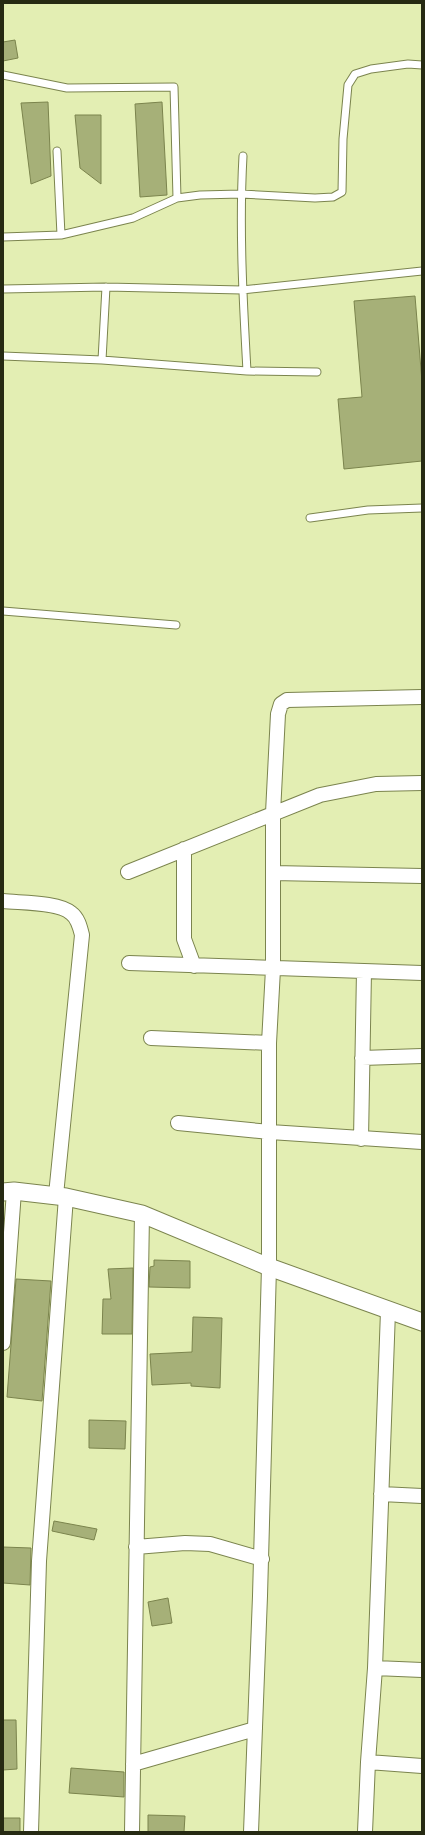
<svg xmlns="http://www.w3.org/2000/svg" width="425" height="1835" font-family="'DM Sans',sans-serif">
	<rect width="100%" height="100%" fill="#e3eeb3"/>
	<!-- building -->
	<path fill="#a6b078" stroke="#7b844d" d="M15,40L18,58L3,61V42Z
		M48,102L51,176L31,184L21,103Z
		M162,102L167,195L140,197L135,104Z
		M75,115H101V184L80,168Z
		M415,296L422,382V461L344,469L338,399L362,397L354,301Z
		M154,1260L190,1261V1288L149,1287L150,1267L154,1266Z
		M133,1268L132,1334H102L103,1299H111L108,1269Z
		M16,1279L51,1281L42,1401L7,1397Z
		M193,1317L222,1318L220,1388L191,1386V1383L152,1385L150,1354L192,1352Z
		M89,1420L126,1421L125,1449L89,1448Z
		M54,1521L97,1529L94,1540L52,1531Z
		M3,1547L31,1548L30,1585L3,1583Z
		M168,1598L172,1623L152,1626L148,1602Z
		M3,1720H16L17,1769L3,1770Z
		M71,1768L124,1772V1797L69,1793Z
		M148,1815L185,1816L184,1832H148Z
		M3,1818H20V1832H3Z"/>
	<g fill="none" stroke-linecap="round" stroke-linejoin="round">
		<defs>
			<path id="service" d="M3,75L67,88L174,87L177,198
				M57,151L61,235
				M243,156C239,228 243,300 247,371
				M3,237L61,235L133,218L177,198L200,195L241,194L315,198L333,197L342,192L343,139L348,85L355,74L371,69L408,64L422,65
				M3,289L106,287L242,290L422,271
				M3,356L102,360L247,371L317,372
				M102,360L106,287
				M310,518L368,510L422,508
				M3,611L176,625"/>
			<path id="minor" d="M184,849V939L194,966
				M128,872L320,795L376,784L422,783
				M273,873L422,876
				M3,901C20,903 59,902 71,913C78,918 80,927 82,935L56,1195
				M129,963L364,971
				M151,1038L269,1043
				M362,1058L422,1056
				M178,1123L270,1132L422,1142
				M361,1139L364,971L422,973
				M3,1343L14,1191
				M381,1494L422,1496
				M136,1547L185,1543L210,1544L262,1559
				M375,1668L422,1670
				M368,1762L422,1766
				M133,1764L255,1729
				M31,1832L39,1561L66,1197
				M132,1832L142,1214
				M251,1832L260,1596L269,1267V1043L273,969V813L278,714L281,704L287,700L422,697
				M365,1832L368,1762L375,1668L388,1311"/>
			<path id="tertiary" d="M3,1192L14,1191L66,1197L142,1214L269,1267L422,1322"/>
		</defs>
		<!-- service casing -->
		<use href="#service" stroke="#7b844e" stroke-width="9"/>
		<!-- minor casing -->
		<use href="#minor" stroke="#7b844e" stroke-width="16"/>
		<!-- tertiary casing -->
		<use href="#tertiary" stroke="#7b844e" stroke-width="19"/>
		<!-- service -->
		<use href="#service" stroke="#fff" stroke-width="7"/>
		<!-- minor -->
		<use href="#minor" stroke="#fff" stroke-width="14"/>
		<!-- tertiary -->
		<use href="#tertiary" stroke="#fff" stroke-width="17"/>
	</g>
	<!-- border -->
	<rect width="425" height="1835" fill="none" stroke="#262a13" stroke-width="8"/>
</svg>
